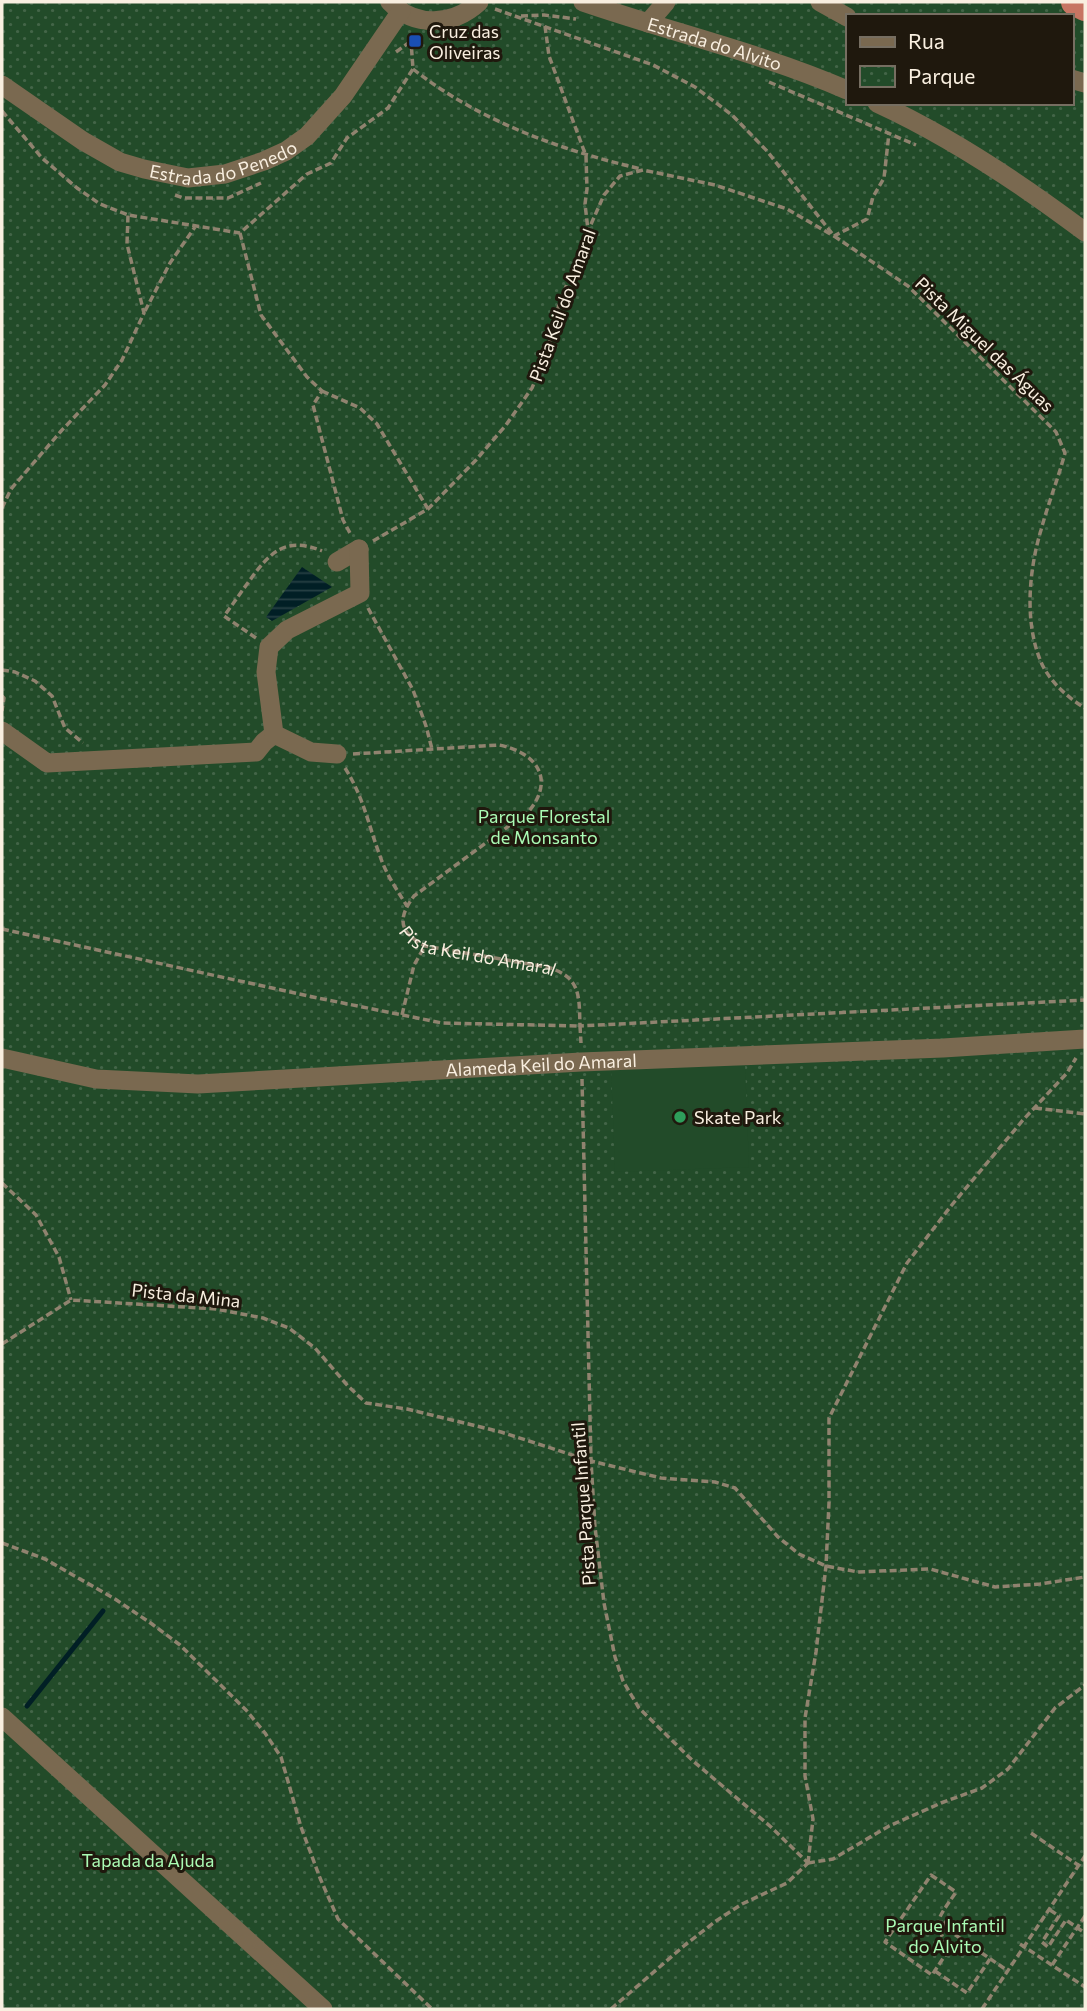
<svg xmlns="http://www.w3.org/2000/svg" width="1087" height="2011" font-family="Commissioner,sans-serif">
	<defs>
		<pattern id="park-dots" width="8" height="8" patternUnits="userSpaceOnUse" patternTransform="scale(1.75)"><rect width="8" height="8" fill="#224b29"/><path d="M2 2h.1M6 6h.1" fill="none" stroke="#436548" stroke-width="1.8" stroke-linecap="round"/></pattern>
		<pattern id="water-rules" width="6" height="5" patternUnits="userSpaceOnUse" patternTransform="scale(1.75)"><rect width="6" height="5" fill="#011f25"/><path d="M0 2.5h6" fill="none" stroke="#274044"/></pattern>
	</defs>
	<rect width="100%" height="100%" fill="#3e2e16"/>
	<!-- park -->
	<path fill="url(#park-dots)" fill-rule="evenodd" d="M2,2H1085V2009H2ZM847,16H1071V103H847Z"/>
	<!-- garden -->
	<path fill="#224b29" d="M745,1063L749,1167L615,1172L611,1067Z"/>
	<!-- water -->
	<path fill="url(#water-rules)" d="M302,567L332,587L272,621L266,617Z"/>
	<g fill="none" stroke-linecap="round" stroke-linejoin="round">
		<!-- stream -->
		<path stroke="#011f25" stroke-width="5" d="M27,1706L103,1611"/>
		<!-- path -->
		<g stroke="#90836f" stroke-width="3.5" stroke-dasharray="7 3.5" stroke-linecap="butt">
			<path d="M495,9L653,65L695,87L732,115L767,151L834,236L908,286L1056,432L1065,453C1058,479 1048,504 1041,530C1029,570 1024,622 1041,662C1049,681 1068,698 1085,708"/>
			<path d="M521,16L544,15L576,19"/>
			<path d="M545,26L549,56L586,156L587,189L585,204L588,230"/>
			<path d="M396,52L411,41L419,38"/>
			<path d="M413,69C479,121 560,150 641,169"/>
			<path d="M769,82L916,145"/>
			<path d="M2,111L42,158L77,188L100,204L128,215L240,233L307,174L331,163L347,138L388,108L413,69L411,41"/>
			<path d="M175,195L183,198H228L261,183"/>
			<path d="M240,233L261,315L307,377L322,391L313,405L343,520L351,535"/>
			<path d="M145,311L170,263L195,227"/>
			<path d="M322,391L360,408L377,424L428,509"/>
			<path d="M2,508L11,489L62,430L105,385L122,360L144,313L127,244L128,215"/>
			<path d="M373,541L428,509L476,460L506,425L532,388L547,353L559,304L569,279L586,249L588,231L604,195L620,176L643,170L715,185L787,209L834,236L867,219L873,197L884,178L889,133"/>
			<path d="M368,608L413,690L426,726L432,749"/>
			<path d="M256,638L224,616C233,604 241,592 250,580C270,552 286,536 322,551"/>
			<path d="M2,670L15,672L35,681L52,696L65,728L83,743"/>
			<path d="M2,696L4,698L2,711"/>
			<path id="s1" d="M353,754L499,745C535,752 556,778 529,811L414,896C397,919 399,932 425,946L547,967C581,977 579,995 580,1026L1085,1000"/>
			<path d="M345,768C364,798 368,824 380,856C386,874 397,890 407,906"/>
			<path d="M2,929L313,997L442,1023L580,1026L581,1043"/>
			<path d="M402,1015L414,965L425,946"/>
			<path d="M582,1079L591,1461L595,1527L604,1603L615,1657L623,1681L639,1708L693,1761L771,1827L808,1863"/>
			<path d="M1035,1108L1085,1114"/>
			<path d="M2,1183L36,1215L59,1257L71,1300"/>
			<path d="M2,1344L71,1300L216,1309L263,1318L289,1328L315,1348L348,1386L366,1403L407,1409L501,1432L591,1461L661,1478L715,1482L735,1488L778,1537L799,1554L826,1566L858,1572L930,1569L995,1587L1040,1584L1085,1577"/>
			<path d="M2,1543L45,1559L115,1599L152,1624L180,1645L246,1710L265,1733L281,1757L301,1827L320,1878L338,1919L432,2009"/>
			<path d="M1031,1833L1078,1865"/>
			<path d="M808,1863L813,1819L805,1776V1718L816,1652L826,1566L829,1503V1418L907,1263L951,1206L1023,1120L1067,1073L1076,1058"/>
			<path d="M808,1863L833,1859L889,1826L941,1803L982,1788L1008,1769L1055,1708L1085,1685"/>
			<path d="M931,1875L956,1892C936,1922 934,1917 948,1951L932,1975L885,1942Z"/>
			<path d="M1050,1910L1059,1916L1042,1942L1048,1947L1066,1920L1085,1933"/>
			<path d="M938,1923L1008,1971"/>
			<path d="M943,1926L947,1920"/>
			<path d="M1020,1944L1085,1987"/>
			<path d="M1052,1965L1085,1916"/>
			<path d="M935,1971L967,1993L990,1959"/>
			<path d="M611,2009L685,1945L716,1921L742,1904L787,1883L808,1863"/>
			<path d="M982,2009L1085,1856"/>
		</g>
		<!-- minor -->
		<g stroke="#7a6950" stroke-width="19">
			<path d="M390,2C415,28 453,26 479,2"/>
			<path id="s2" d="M583,2C670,32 762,53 847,90"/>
			<path d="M820,2L847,17"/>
			<path d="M648,23L666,2"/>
			<path d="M1071,79L1085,83"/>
			<path id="s3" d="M2,85L83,141L120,162L144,169L188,178L225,174L264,161L286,151L307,136L343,96L401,11"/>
			<path d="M877,103C951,137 1020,183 1085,232"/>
			<path d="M337,562L359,549"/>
			<path d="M2,731L47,763L256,752L264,742L274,734"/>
			<path d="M337,754L311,752L274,734L266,672L269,647L287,630L360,593L359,549"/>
			<path id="s4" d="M2,1058L96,1079L198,1084L581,1062L943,1048L1085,1039"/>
			<path d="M2,1717L323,2009"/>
		</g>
		<!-- highway -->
		<path stroke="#c77563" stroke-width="28" d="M1075,2L1085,7"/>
	</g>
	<!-- markers -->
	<rect fill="#1a4fb4" stroke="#1f180d" stroke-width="2.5" x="408" y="34" width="14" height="14" rx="3.5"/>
	<circle fill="#2e9e5b" stroke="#1f180d" stroke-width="2.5" cx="680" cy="1117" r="7"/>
	<g text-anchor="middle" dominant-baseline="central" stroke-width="6" stroke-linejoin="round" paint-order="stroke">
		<!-- poi labels -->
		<g font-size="18" fill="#f9efe0" stroke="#1f180d" text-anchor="start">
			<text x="429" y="31">Cruz das<tspan x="429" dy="21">Oliveiras</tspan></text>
			<text x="694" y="1117">Skate Park</text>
		</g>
		<!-- street labels -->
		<g font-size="18" fill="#f9efe0" stroke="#1f180d">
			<text stroke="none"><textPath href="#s2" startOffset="138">Estrada do Alvito</textPath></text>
			<text stroke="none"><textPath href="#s3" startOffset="248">Estrada do Penedo</textPath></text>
			<text transform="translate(562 305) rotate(-70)">Pista Keil do Amaral</text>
			<text transform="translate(985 344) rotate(44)">Pista Miguel das Águas</text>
			<text stroke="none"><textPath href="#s1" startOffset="497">Pista Keil do Amaral</textPath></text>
			<text stroke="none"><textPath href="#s4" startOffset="542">Alameda Keil do Amaral</textPath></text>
			<text transform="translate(186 1295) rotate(6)">Pista da Mina</text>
			<text transform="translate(583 1504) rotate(-94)">Pista Parque Infantil</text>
		</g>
		<!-- park labels -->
		<g font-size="18" fill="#aafbb4" stroke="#1f180d">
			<text x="544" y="816">Parque Florestal<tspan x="544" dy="21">de Monsanto</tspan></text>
			<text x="148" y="1860">Tapada da Ajuda</text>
			<text x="945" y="1925">Parque Infantil<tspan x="945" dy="21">do Alvito</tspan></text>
		</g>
	</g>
	<!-- border -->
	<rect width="1087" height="2011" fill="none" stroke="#f9efe0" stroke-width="7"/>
	<!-- legend -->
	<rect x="846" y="14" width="228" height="91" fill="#1f180d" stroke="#766e61" stroke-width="2"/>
	<rect x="860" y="37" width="35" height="10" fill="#7a6950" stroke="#766e61" stroke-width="2"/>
	<text x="908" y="49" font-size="21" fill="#f9efe0">Rua</text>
	<rect x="860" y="66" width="35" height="21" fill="url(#park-dots)" stroke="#766e61" stroke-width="2"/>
	<text x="908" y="84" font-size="21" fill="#f9efe0">Parque</text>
</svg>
